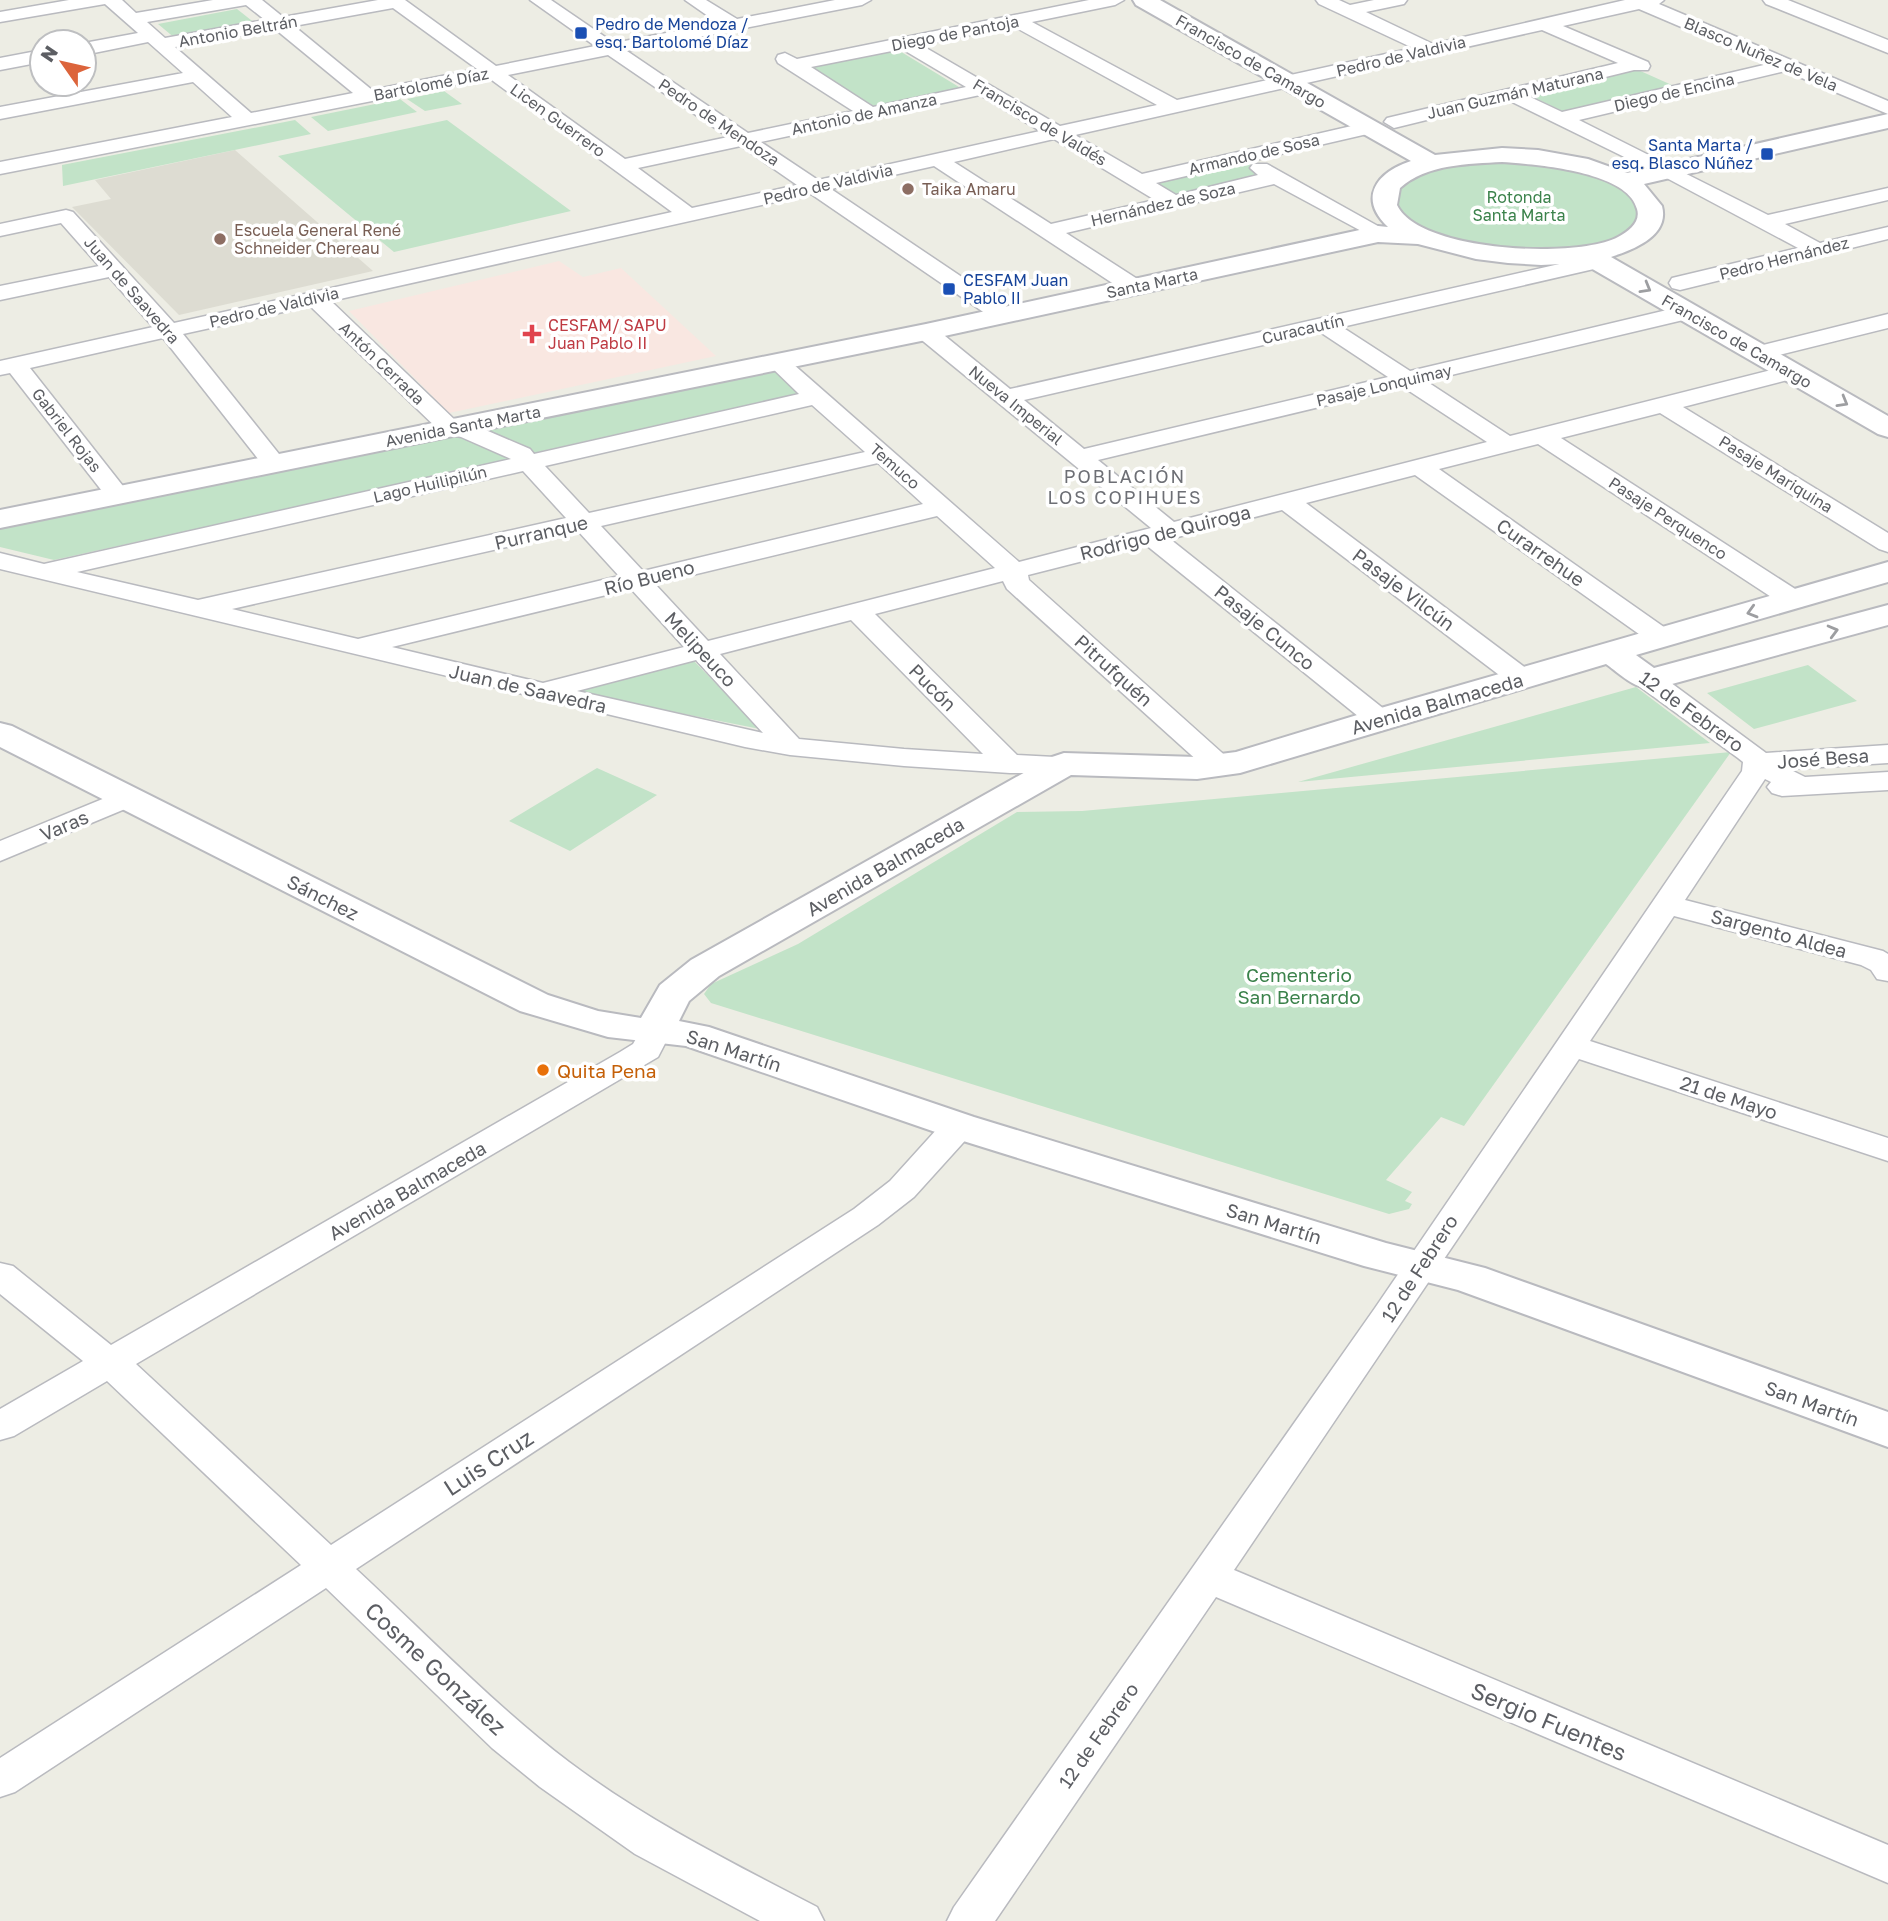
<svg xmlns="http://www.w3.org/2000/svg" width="1888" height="1921" font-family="'Golos Text',sans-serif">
	<rect width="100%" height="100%" fill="#edede4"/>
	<!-- education -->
	<path fill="#dddcd2" d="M235,150L373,271L179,315L72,207L111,199L95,180Z"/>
	<!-- medical -->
	<path fill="#f9e7e1" d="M559,261L583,277L621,268L716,356L449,413L349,311Z"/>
	<!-- green -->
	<path fill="#c2e3c8" d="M237,9L256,24L176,39L158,24Z
		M898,50L964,90L875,108L811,67Z
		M1636,69L1674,86L1564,112L1527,94Z
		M444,91L462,104L425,111L407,99Z
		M400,99L417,112L328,131L311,117Z
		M295,120L311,134L63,186L62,165Z
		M447,120L571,211L394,252L278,156Z
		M1474,159L1559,164L1626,188L1644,213L1626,236L1576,251L1464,245L1414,225L1397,209C1397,204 1395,196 1396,191C1403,170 1456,164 1474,159Z
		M1242,160L1267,175L1178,195L1153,182Z
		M776,370L801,393L533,453L484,428Z
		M452,431L512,455L511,460L54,560L0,547V523Z
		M693,660L760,729L568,691Z
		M1808,665L1857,701L1754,729L1707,693Z
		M1636,687L1710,743L1298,782Z
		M1731,752L1464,1126L1441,1117L1386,1180L1412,1192L1405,1201L1412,1204L1409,1209L1389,1214L711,1003L704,994L711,984L798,944L1017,812L1082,811Z
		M597,768L657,795L570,851L509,821Z"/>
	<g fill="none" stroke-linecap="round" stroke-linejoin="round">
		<defs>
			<path id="minor" d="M69,0H122L136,13L213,0H262L283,17L378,0H405L496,66L595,46L530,0H551L614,43L718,23L685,0H706L737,19L835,0H871L862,5L627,51L748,133L853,111L778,63L776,59L778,55L785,53L797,59L1089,0H1124L1115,5L1032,22L1177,100L1413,48L1319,4L1316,0H1339L1350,5L1374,0H1407L1404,4L1366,12L1433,44L1625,0H1664L1659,4L1888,101V114L1785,71L1579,120L1768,215L1888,188V200L1785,224L1820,243L1888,227V239L1680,290L1672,288L1669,283L1672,278L1798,248L1661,175L1508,100L1394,128L1384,122L1387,118L1618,63L1542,30L1075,135L1142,174L1369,122L1376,124L1379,128L1376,132L1156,183L1176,195L1258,175L1250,168L1253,164H1267L1385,230L1389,234L1385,238L1378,240L1274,184L1066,233L1142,282L1145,287L1142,292H1126L934,166L831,189L1011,310L1014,315L1011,320H995L811,194L331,301L457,422L474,425L530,449L534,454L799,394L766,362L769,357H785L1019,562L1151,528L918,337L915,332L918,327H934L1010,389L1599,255L1607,256L1610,261L1607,266L1342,327L1410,371L1688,305L1696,307L1699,312L1696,317L1426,381L1510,436L1791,365L1799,367L1803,372L1799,377L1683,407L1888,533V552L1879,549L1660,413L1561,438L1803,594L1807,600L1803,606L1794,608L1785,606L1538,444L1439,469L1671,632L1675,638L1671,644L1662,646L1653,644L1415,475L1306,503L1531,672L1535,678L1531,684L1521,686L1511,684L1282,510L1170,539L1389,713L1393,719L1389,725L1379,727L1369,725L1146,545L1028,575L1029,580L1230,760L1234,766L1230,772L1220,775L1210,772L1007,589L1003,581L875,614L1017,755L1074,758L1078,764L1074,770L1064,773H1010L904,766L790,755L745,747L544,699L539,700L527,695L0,569V553L44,564L511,459L461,437L442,433L310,306L183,334L287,464L284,469L275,471L266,469L163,338L30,368L130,495L127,500L118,502L109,500L10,373L0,375V361L153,327L109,277L0,300V286L99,266L61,223L0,236V224L66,210L73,212L174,323L672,212L489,78L0,174V162L232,117L193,82L0,119V107L183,73L148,42L84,55V43L138,33L105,4L0,22V12ZM246,5L265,20L165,38L147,22ZM393,8L477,69L372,90L294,26ZM1639,9L1768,64L1562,112L1528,96L1634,70H1648L1650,66L1648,62L1563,26ZM1013,26L1157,105L1060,126L921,45ZM275,29L353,93L251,113L175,47ZM902,49L966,87L873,107L811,67ZM608,55L728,137L625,159L508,75ZM980,95L1040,131L818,180L761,142ZM1054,139L1155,200L1051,224L954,162ZM741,146L797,185L692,208L638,168ZM1320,332L1388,377L1084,449L1024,400ZM1403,387L1487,442L1174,522L1098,460ZM812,405L865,452L589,513L545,466ZM878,463L923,504L643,571L601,526ZM523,471L566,518L198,600L77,572ZM937,516L995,568L708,641L655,584ZM578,531L619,576L358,639L232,609ZM631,589L684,647L543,683L392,647ZM851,620L983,754L904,749L799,739L720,654ZM696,660L763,733L577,691Z
				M1763,0H1788L1888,40V53L1766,4Z
				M42,50V62L0,70V58Z
				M1888,314V328L1759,360L1751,358L1748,353L1751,348Z
				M1649,672L1659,674L1766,753L1888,745V763L1789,769L1805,777L1888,772V790L1782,796L1772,793L1767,787L1771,782L1765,779L1685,900L1883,951L1888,954V981L1877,979L1871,970L1861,965L1674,916L1590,1041L1888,1138V1161L1579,1059L1234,1570L1888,1845V1883L1216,1597L995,1921H947L954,1907L1375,1308L1742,771L1743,762L1738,758L1639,686L1635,680L1639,674Z
				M127,789L137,792L142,798L137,804L0,861V841Z
				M656,1020L667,1023L672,1030L658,1057L136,1364L331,1545L854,1209L890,1181L947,1118L959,1115L971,1118L976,1126L971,1134L914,1197L878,1225L356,1569C426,1634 493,1704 569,1762C646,1820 732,1863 817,1907L824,1921H760L635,1854L540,1787L492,1748L326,1588L15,1792L0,1797V1758L301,1565L107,1381L14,1436L0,1440V1409L83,1361L0,1294V1263L13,1266L111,1345L620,1052L633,1044L645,1023Z"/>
			<path id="tertiary" d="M1133,0H1160L1435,155L1502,148L1538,150L1588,159L1627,173L1888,114V128L1644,184L1662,206C1670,236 1633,250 1611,257L1888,416V437L1878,434L1582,263L1541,265L1508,263L1476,259L1418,244L1378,242L926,340L0,528V510L926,324L1378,226L1388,227C1357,198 1377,172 1411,161L1136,5ZM1502,162C1533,164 1628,171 1637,209C1641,222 1629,231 1618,237C1577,259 1419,252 1397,205L1400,188C1427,164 1468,164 1502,162Z
				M1888,562V582L1636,655L1654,668L1888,605V625L1661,687C1638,693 1624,677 1606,664L1240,773L1197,779L1071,775L719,976L689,1001L679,1021L709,1027L974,1117L1386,1243L1485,1268L1888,1412V1447L1458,1290L1364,1266L944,1135L686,1046L608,1037L520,1011L0,747V723L12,726L548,995L598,1011L641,1018L660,985L691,960L1052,757L1064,753L1197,757L1236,752L1367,712Z"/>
		</defs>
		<!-- minor casing -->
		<use href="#minor" stroke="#b9babf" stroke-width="3"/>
		<!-- tertiary casing -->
		<use href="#tertiary" stroke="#b9babf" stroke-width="4"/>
		<!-- minor -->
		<use href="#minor" fill="#fff" fill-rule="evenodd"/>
		<!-- tertiary -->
		<use href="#tertiary" fill="#fff" fill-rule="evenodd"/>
	</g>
	<!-- one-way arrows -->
	<defs><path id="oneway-chevron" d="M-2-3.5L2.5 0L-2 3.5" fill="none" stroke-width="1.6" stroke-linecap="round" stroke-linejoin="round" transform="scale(1.75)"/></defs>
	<g stroke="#9d9ea1">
		<use href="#oneway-chevron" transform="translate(1646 288) rotate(30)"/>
		<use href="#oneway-chevron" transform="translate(1843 402) rotate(30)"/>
		<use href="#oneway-chevron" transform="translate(1752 612) rotate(164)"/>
		<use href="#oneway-chevron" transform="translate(1833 631) rotate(-15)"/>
	</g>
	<!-- markers -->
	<g fill="#1a4fb4" stroke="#fff" stroke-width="2.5">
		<rect x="574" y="26" width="14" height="14" rx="3.5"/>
		<rect x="1760" y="147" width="14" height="14" rx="3.5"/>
		<rect x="942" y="282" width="14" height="14" rx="3.5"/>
	</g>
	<g fill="#8d6e63" stroke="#fff" stroke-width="2.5">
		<circle cx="908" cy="189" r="7"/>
		<circle cx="220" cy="239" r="7"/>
	</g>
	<path fill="#e0444e" stroke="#fff" stroke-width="2.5" d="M528.5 323.5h7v7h7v7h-7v7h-7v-7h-7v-7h7z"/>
	<circle fill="#e8710a" stroke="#fff" stroke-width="2.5" cx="543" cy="1070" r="7"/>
	<g text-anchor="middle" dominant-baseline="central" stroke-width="7" stroke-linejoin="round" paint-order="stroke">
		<!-- far-transit labels -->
		<g font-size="16" fill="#164399" stroke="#fff" text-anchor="start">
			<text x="595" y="24">Pedro de Mendoza /<tspan x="595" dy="18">esq. Bartolomé Díaz</tspan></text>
			<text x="1753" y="145" text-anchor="end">Santa Marta /<tspan x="1753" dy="18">esq. Blasco Núñez</tspan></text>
			<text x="963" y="280">CESFAM Juan<tspan x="963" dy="18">Pablo II</tspan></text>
		</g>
		<!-- far-street labels -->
		<g font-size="16" fill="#5c5e63" stroke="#fff">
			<text transform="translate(238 31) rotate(-10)">Antonio Beltrán</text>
			<text transform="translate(955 33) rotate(-11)">Diego de Pantoja</text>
			<text transform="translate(1761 54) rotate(23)">Blasco Nuñez de Vela</text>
			<text transform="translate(1401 56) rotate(-13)">Pedro de Valdivia</text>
			<text transform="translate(1251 61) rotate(30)">Francisco de Camargo</text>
			<text transform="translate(431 84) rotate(-11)">Bartolomé Díaz</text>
			<text transform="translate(1674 92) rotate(-13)">Diego de Encina</text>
			<text transform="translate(1515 93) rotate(-13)">Juan Guzmán Maturana</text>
			<text transform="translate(864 114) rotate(-12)">Antonio de Amanza</text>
			<text transform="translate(558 120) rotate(36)">Licen Guerrero</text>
			<text transform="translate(719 122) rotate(34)">Pedro de Mendoza</text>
			<text transform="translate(1040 122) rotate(31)">Francisco de Valdés</text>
			<text transform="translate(1254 154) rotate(-13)">Armando de Sosa</text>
			<text transform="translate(828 184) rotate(-13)">Pedro de Valdivia</text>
			<text transform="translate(1163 204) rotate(-13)">Hernández de Soza</text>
			<text transform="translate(1784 258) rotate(-14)">Pedro Hernández</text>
			<text transform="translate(1152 283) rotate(-12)">Santa Marta</text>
			<text transform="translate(132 290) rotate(49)">Juan de Saavedra</text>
			<text transform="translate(274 307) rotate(-13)">Pedro de Valdivia</text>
			<text transform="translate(1303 329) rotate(-13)">Curacautín</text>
			<text transform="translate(1737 341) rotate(30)">Francisco de Camargo</text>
			<text transform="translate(382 363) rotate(44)">Antón Cerrada</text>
			<text transform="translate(1384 385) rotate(-13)">Pasaje Lonquimay</text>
			<text transform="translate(1016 405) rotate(39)">Nueva Imperial</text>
			<text transform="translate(463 426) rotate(-11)">Avenida Santa Marta</text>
			<text transform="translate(67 430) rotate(52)">Gabriel Rojas</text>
			<text transform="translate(895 466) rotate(41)">Temuco</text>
			<text transform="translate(1776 474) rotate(32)">Pasaje Mariquina</text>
			<text transform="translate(430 484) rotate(-13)">Lago Huilipilún</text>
			<text transform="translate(1668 518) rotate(33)">Pasaje Perquenco</text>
		</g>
		<!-- far-education labels -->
		<g font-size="16" fill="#785e54" stroke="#fff" text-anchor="start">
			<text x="922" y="189">Taika Amaru</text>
			<text x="234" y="230">Escuela General René<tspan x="234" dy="18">Schneider Chereau</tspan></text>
		</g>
		<!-- far-park labels -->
		<g font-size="16" fill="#3b824b" stroke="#fff">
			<text x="1519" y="197">Rotonda<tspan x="1519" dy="18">Santa Marta</tspan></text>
		</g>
		<!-- far-health labels -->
		<g font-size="16" fill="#be3a42" stroke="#fff" text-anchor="start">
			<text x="548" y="325">CESFAM/ SAPU<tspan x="548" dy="18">Juan Pablo II</tspan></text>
		</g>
		<!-- far-neighbourhood labels -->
		<g font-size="18" letter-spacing="2" fill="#6d6f75" stroke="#fff">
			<text x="1125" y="476">POBLACIÓN<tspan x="1125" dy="21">LOS COPIHUES</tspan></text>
		</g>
		<!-- street labels -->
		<g font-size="19" fill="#5c5e63" stroke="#fff">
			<text transform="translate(541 532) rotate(-13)">Purranque</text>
			<text transform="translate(1165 532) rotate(-14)">Rodrigo de Quiroga</text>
			<text transform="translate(1541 552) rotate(35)">Curarrehue</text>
			<text transform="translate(649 577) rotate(-14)">Río Bueno</text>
			<text transform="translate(1404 589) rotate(37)">Pasaje Vilcún</text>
			<text transform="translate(1265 627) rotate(39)">Pasaje Cunco</text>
			<text transform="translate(701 649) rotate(47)">Melipeuco</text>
			<text transform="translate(1114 670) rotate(42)">Pitrufquén</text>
			<text transform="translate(933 687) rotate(45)">Pucón</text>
			<text transform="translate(528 688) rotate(13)">Juan de Saavedra</text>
			<text transform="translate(1437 703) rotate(-16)">Avenida Balmaceda</text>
			<text transform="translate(1692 711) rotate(36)">12 de Febrero</text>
			<text transform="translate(1823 758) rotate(-4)">José Besa</text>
			<text transform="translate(64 825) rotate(-23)">Varas</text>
			<text transform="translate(885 866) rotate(-30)">Avenida Balmaceda</text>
			<text transform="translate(323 897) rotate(27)">Sánchez</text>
			<text transform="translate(1779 933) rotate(15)">Sargento Aldea</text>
			<text transform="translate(734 1050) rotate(18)">San Martín</text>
			<text transform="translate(1729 1097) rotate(18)">21 de Mayo</text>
			<text transform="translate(407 1190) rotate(-30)">Avenida Balmaceda</text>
			<text transform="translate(1274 1223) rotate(17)">San Martín</text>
			<text transform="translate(1419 1268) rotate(-57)">12 de Febrero</text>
			<text transform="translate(1812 1403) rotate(20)">San Martín</text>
			<text transform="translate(1098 1735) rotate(-55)">12 de Febrero</text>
		</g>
		<!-- park labels -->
		<g font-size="19" fill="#3b824b" stroke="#fff">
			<text x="1299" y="974">Cementerio<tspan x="1299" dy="22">San Bernardo</tspan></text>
		</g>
		<!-- food labels -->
		<g font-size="19" fill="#c56008" stroke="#fff" text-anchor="start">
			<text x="557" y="1070">Quita Pena</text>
		</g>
		<!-- near-street labels -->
		<g font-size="23" fill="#5c5e63" stroke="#fff">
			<text transform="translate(488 1462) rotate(-33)">Luis Cruz</text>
			<text transform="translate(436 1668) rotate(43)">Cosme González</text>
			<text transform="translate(1549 1721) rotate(23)">Sergio Fuentes</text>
		</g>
	</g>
	<!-- north arrow -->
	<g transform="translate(63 63) rotate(304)"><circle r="33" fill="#ffffff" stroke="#bebfc1" stroke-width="2"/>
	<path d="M0-5L12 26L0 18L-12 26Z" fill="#dc643b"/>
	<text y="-10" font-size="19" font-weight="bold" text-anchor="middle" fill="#5c5e63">N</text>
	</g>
</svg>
